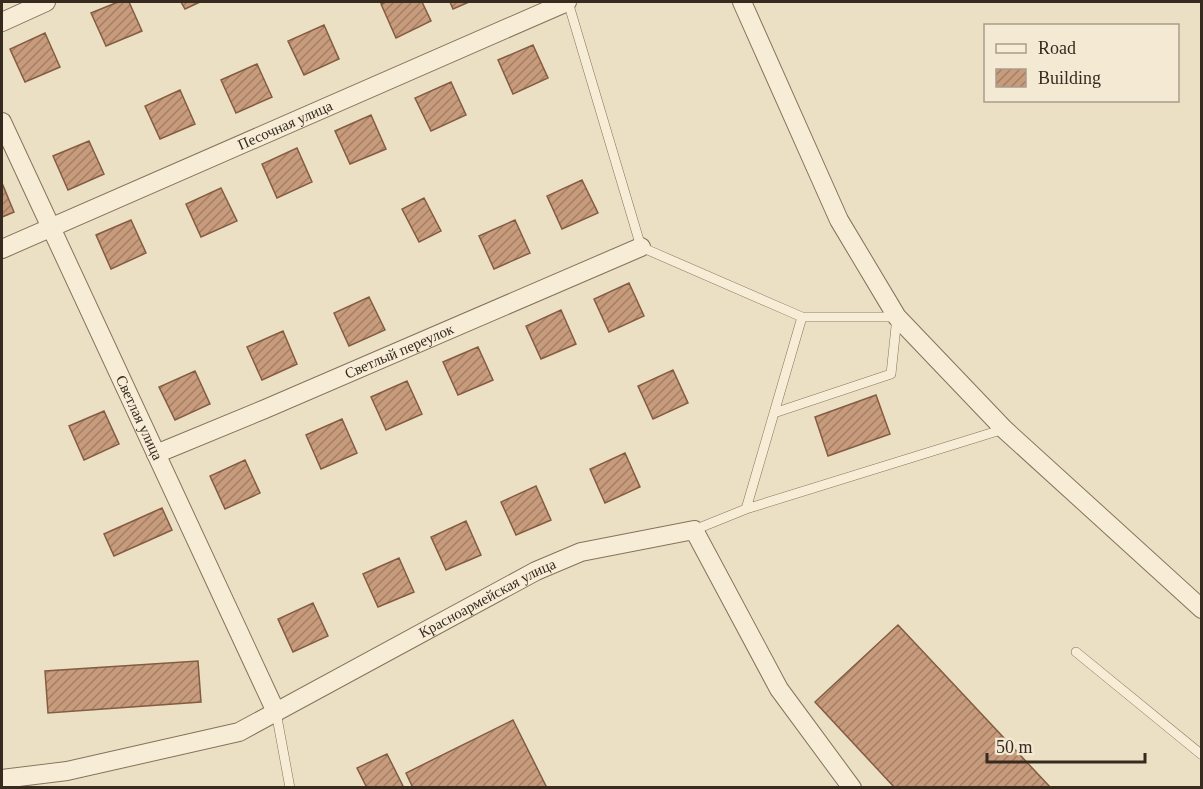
<svg xmlns="http://www.w3.org/2000/svg" width="1203" height="789" font-family="Georgia,serif">
	<defs>
		<pattern id="building-hatch" width="6" height="6" patternUnits="userSpaceOnUse" patternTransform="scale(1.5)"><rect width="6" height="6" fill="#c89b7c"/><path d="M-1 1l2-2M0 6l6-6M5 7l2-2" fill="none" stroke="#a37f65"/></pattern>
	</defs>
	<rect width="100%" height="100%" fill="#ece0c4"/>
	<!-- building -->
	<path fill="url(#building-hatch)" stroke="#845c42" stroke-width="1.5" d="M118,2H129L142,31L106,46L91,13Z
		M181,2H200L185,9Z
		M386,2H422L431,21L396,38L381,4Z
		M450,2H469L453,9Z
		M324,25L339,59L304,75L288,41Z
		M45,33L60,67L25,82L10,49Z
		M533,45L548,78L513,94L498,60Z
		M257,64L272,97L236,113L221,80Z
		M451,82L466,115L431,131L415,98Z
		M180,90L195,124L160,139L145,106Z
		M371,115L386,149L350,164L335,131Z
		M89,141L104,174L68,190L53,156Z
		M297,148L312,182L277,198L262,164Z
		M582,180L598,213L562,229L547,196Z
		M2,183L14,212L2,217Z
		M221,188L237,221L201,237L186,204Z
		M424,198L441,231L419,242L402,209Z
		M131,220L146,253L111,269L96,235Z
		M515,220L530,253L494,269L479,236Z
		M629,283L644,316L609,332L594,299Z
		M369,297L385,330L349,346L334,313Z
		M561,310L576,344L541,359L526,326Z
		M283,331L297,364L262,380L247,347Z
		M478,347L493,380L458,395L443,362Z
		M673,370L688,403L653,419L638,386Z
		M195,371L210,404L175,420L159,387Z
		M407,381L422,414L386,430L371,397Z
		M876,395L890,434L828,456L815,417Z
		M104,411L119,444L84,460L69,426Z
		M342,419L357,453L321,469L306,435Z
		M625,453L640,487L605,503L590,469Z
		M245,460L260,493L225,509L210,476Z
		M536,486L551,520L516,535L501,502Z
		M162,508L172,530L114,556L104,534Z
		M466,521L481,555L446,570L431,537Z
		M399,558L414,592L378,607L363,574Z
		M313,603L328,636L293,652L278,619Z
		M898,625L1051,788H895L815,702Z
		M198,661L201,702L48,713L45,671Z
		M513,720L547,788H413L406,773Z
		M387,754L404,788H367L357,768Z"/>
	<g fill="none" stroke-linecap="round" stroke-linejoin="round">
		<defs>
			<path id="lane" d="M568,2L641,247L802,317H897L891,374L774,413
				M746,509L802,317
				M694,530L746,509L1004,429
				M1076,652L1202,755
				M276,712L290,788"/>
			<g id="street">
				<path d="M742,2L839,220L897,317L1004,429L1202,609"/>
				<path d="M2,22L46,2"/>
				<path id="s1" d="M2,122L276,712"/>
				<path id="s2" d="M2,249L567,2"/>
				<path id="s3" d="M156,454L265,409L641,247"/>
				<path id="s4" d="M2,779L67,771L239,732L536,571L581,552L694,530L779,689L852,788"/>
			</g>
		</defs>
		<!-- lane casing -->
		<use href="#lane" stroke="#86725c" stroke-width="10"/>
		<!-- street casing -->
		<use href="#street" stroke="#86725c" stroke-width="20"/>
		<!-- lane -->
		<use href="#lane" stroke="#f7edd7" stroke-width="9"/>
		<!-- street -->
		<use href="#street" stroke="#f7edd7" stroke-width="18"/>
	</g>
	<g text-anchor="middle" dominant-baseline="central" stroke-width="4.5" stroke-linejoin="round" paint-order="stroke">
		<!-- street labels -->
		<g font-size="15" fill="#372a1f" stroke="#f4ead4">
			<text stroke="none"><textPath href="#s2" startOffset="309">Песочная улица</textPath></text>
			<text stroke="none"><textPath href="#s3" startOffset="264">Светлый переулок</textPath></text>
			<text stroke="none"><textPath href="#s1" startOffset="326">Светлая улица</textPath></text>
			<text stroke="none"><textPath href="#s4" startOffset="524">Красноармейская улица</textPath></text>
		</g>
	</g>
	<!-- border -->
	<rect width="1203" height="789" fill="none" stroke="#372a1f" stroke-width="6"/>
	<!-- legend -->
	<rect x="984" y="24" width="195" height="78" fill="#f4ead4" stroke="#a89d8c" stroke-width="1.5"/>
	<rect x="996" y="44" width="30" height="9" fill="#f7edd7" stroke="#a89d8c" stroke-width="1.5"/>
	<text x="1038" y="54" font-size="18" fill="#372a1f">Road</text>
	<rect x="996" y="69" width="30" height="18" fill="url(#building-hatch)" stroke="#a89d8c" stroke-width="1.5"/>
	<text x="1038" y="84" font-size="18" fill="#372a1f">Building</text>
	<!-- scale -->
	<path d="M987 753v9h158v-9" fill="none" stroke="#372a1f" stroke-width="3"/>
	<text x="996" y="753" font-size="18" fill="#372a1f" stroke="#f4ead4" stroke-width="4.5" paint-order="stroke">50 m</text>
</svg>
